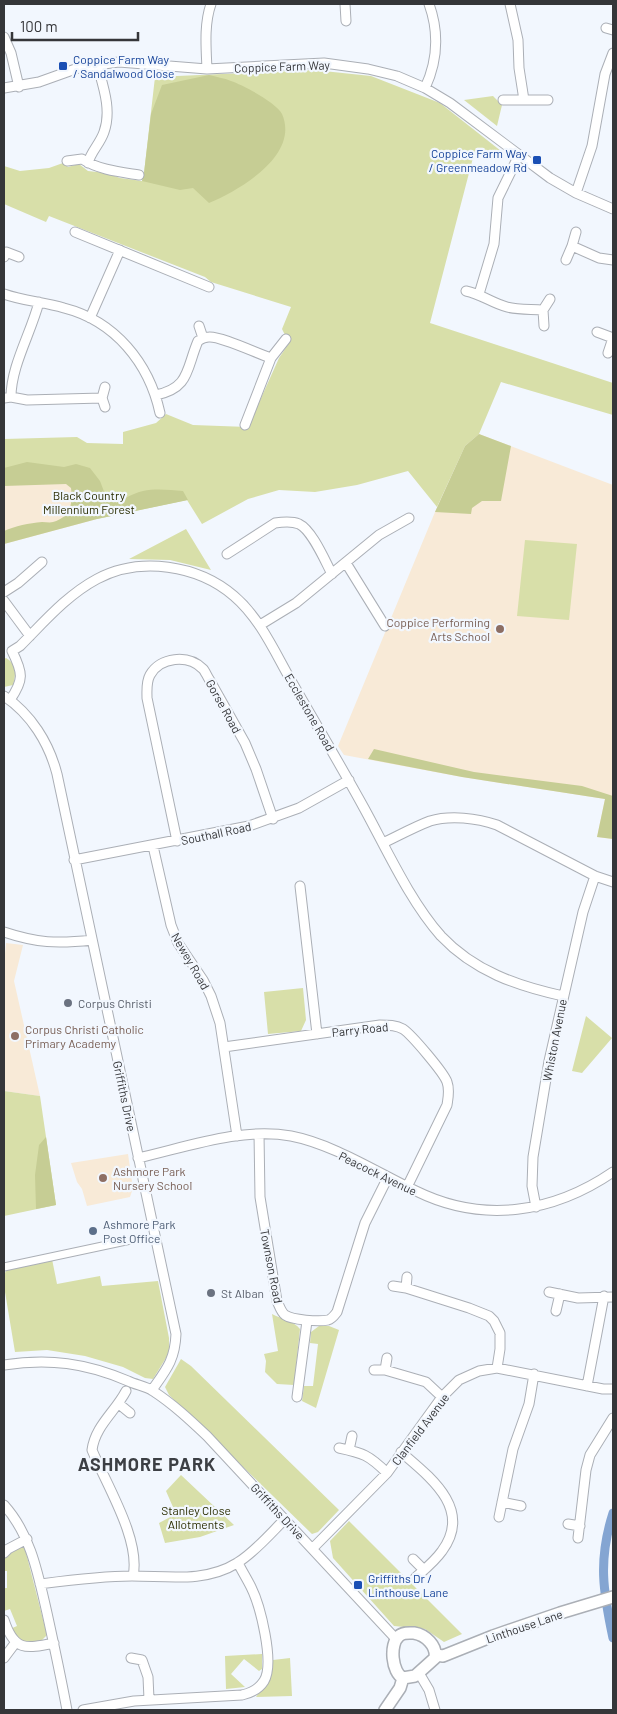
<svg xmlns="http://www.w3.org/2000/svg" width="617" height="1714" font-family="Barlow,sans-serif">
	<rect width="100%" height="100%" fill="#f2f7fe"/>
	<!-- education -->
	<path fill="#f8ead7" d="M479,434L613,485V839L597,837L605,799L462,777L344,755L338,746L435,512L465,446Z
		M87,473L97,519L4,544V475Z
		M6,943L23,945L14,981L40,1096L4,1091V964Z
		M128,1154L133,1188L130,1197L87,1206L82,1189L77,1182L71,1163Z"/>
	<!-- green -->
	<path fill="#d8dfa9" d="M314,70L371,76L440,103L501,151L503,157L475,150L430,323L613,383V415L501,382L479,434L465,446L437,507L408,471L357,485L315,492L279,490L248,499L202,524L187,500L97,519L87,473L4,475V439L77,437L87,443L123,444V432L156,423L166,414L193,425L248,427L279,358L289,343L282,329L291,307L211,282L205,277L49,216L46,222L4,204V166L20,171L49,168L63,163L68,167L79,164L88,171L106,173L120,178L142,181L144,173L155,77Z
		M493,96L502,105L497,126L464,100Z
		M186,529L211,570L170,560L129,559Z
		M525,540L577,544L569,620L517,616Z
		M6,658C17,664 16,675 13,685L4,687V659Z
		M303,988L306,1020L301,1031L268,1034L264,992Z
		M586,1016L612,1038L582,1073L572,1071Z
		M4,1091L40,1096L56,1205L4,1216Z
		M52,1259L57,1284L100,1276L102,1286L158,1281L169,1338V1353L153,1379L145,1378L123,1367L85,1356L47,1350L15,1352L4,1286V1275L7,1269Z
		M272,1314C281,1319 294,1321 300,1329L294,1385L277,1384L265,1372L266,1361L264,1354L278,1351Z
		M319,1326H329L339,1330L316,1408L302,1401L304,1386H313L318,1344L310,1343L311,1332Z
		M181,1359L191,1366L339,1510L318,1532L312,1534L169,1395L165,1387Z
		M181,1475L234,1525L200,1537L165,1543L159,1523L176,1514L166,1491Z
		M349,1521L462,1634L444,1642L425,1629L394,1626L333,1558L330,1541Z
		M24,1545L47,1635L41,1641H20L10,1629L17,1626L10,1609L4,1611V1588H7V1571H4C4,1552 7,1550 24,1545Z
		M262,1654V1669L259,1671L244,1659L231,1674L245,1687L226,1689L225,1656Z
		M290,1658L292,1696L256,1697L271,1676L273,1660Z"/>
	<!-- forest -->
	<path fill="#c6cd94" d="M209,75C216,77 224,78 231,81C243,85 277,103 282,114C300,155 240,190 209,203L193,188L180,190L142,181L144,173L151,114L162,85Z
		M479,434L511,446L501,501H482L472,508L471,514L435,512L465,446Z
		M27,462L64,467L76,464L90,468L100,481L108,502C122,502 130,494 143,491C156,488 170,490 183,491L188,500L97,519L4,544V531C15,526 29,523 42,522C46,522 50,523 53,522C71,517 73,503 71,488L66,484L4,486V468Z
		M374,749L474,772L582,786L613,796V839L597,837L605,799L462,777L368,759Z
		M46,1137L56,1205L36,1209L35,1175L39,1145Z"/>
	<g fill="none" stroke-linecap="round" stroke-linejoin="round">
		<!-- canal -->
		<path stroke="#84a5d2" stroke-width="9" d="M613,1513C598,1560 603,1591 613,1638"/>
		<defs>
			<path id="pedestrian" d="M4,1267L140,1238"/>
			<path id="minor" d="M345,4L346,21
				M510,4L518,40L519,68L524,100
				M606,28L613,30
				M4,37L11,53L19,87
				M207,69C206,47 204,24 211,4
				M4,88L39,82L81,67L119,62L207,69L324,63L368,69L397,76L425,88L450,103L550,178L576,193L613,209
				M425,88C438,60 439,32 429,4
				M503,100H548
				M67,161L82,159C99,170 120,172 139,175
				M88,163C91,151 100,144 104,132C112,110 103,86 97,64
				M576,193L592,146L605,74L613,53
				M75,232L209,287
				M572,246L599,258L613,260
				M4,257L6,252L19,257
				M566,260L572,246L576,232
				M466,291C481,294 492,303 507,307C518,310 531,309 543,310
				M4,294C23,301 44,302 64,308C115,321 149,363 160,413
				M479,294L494,244L498,198L519,155
				M90,318L120,250
				M199,326L203,338
				M544,326L543,310L550,299
				M597,332L613,338
				M608,353L613,338
				M105,387L102,398L105,407
				M156,395C190,388 186,369 198,341C201,339 205,337 209,337C221,336 258,354 271,358
				M11,397C11,366 31,333 39,302
				M4,398L11,397L27,400L102,398
				M245,425L271,358L286,339
				M227,554L275,523C282,522 292,521 299,524C312,530 325,561 332,574
				M346,563L385,626
				M4,592L18,583L42,562
				M4,601L30,636
				M260,625L296,603L379,535L409,518
				M4,696C31,714 49,743 57,774L176,1334C175,1360 166,1370 152,1390
				M10,700C24,680 23,673 12,651L20,646C44,622 67,595 97,579C140,556 198,565 234,596C261,619 276,655 293,684C317,726 341,766 364,808C387,850 410,901 441,936C474,971 517,986 563,996
				M177,841L147,698C147,691 146,682 150,675C160,657 188,654 203,669C205,671 207,676 209,679L245,743L256,769L273,819
				M383,843C398,836 414,827 430,821C450,815 477,818 497,825L595,876L613,882
				M153,846L171,925L178,943L203,980L211,996L220,1023L237,1136
				M74,860L249,826L299,808L349,780
				M300,886L317,1034
				M4,932C37,943 57,944 92,940
				M224,1047L380,1025C388,1025 396,1025 403,1029C412,1035 444,1073 447,1082C450,1090 448,1098 447,1105L407,1187
				M259,1134L260,1197L277,1301C279,1305 281,1312 285,1315C292,1320 319,1322 328,1320C332,1319 334,1316 337,1312L365,1223L388,1177
				M138,1158C187,1147 241,1127 291,1136C333,1144 378,1173 416,1191C483,1224 553,1213 613,1172
				M536,1207L532,1186L533,1157L549,1061L583,912L595,876
				M393,1286L406,1288L469,1308L489,1316L494,1321L500,1333V1349L497,1368
				M406,1288L407,1277
				M549,1292L578,1298L613,1297
				M556,1311L560,1294
				M4,1365C49,1358 86,1363 128,1381C136,1385 146,1386 153,1391C173,1404 190,1420 207,1436L396,1639
				M374,1370H385L426,1382L442,1397
				M385,1370L387,1358
				M587,1386L604,1296
				M126,1391C115,1412 95,1426 92,1450C106,1484 141,1540 133,1576
				M297,1397L307,1321
				M119,1404L130,1413
				M339,1448C363,1453 369,1455 387,1473
				M349,1450L352,1436
				M401,1452C430,1477 473,1509 442,1551C435,1561 424,1570 415,1578
				M502,1502L521,1506
				M4,1505C31,1535 38,1574 47,1613C54,1645 61,1678 67,1710
				M499,1517L513,1449L529,1404L534,1374
				M568,1524L580,1526
				M578,1538L586,1470L590,1455L613,1418
				M313,1548L387,1473L442,1397L459,1380L479,1371L497,1368L603,1389H613
				M4,1553L8,1549L27,1539
				M413,1559L424,1570
				M40,1584C71,1580 101,1576 132,1576C167,1576 205,1583 237,1563C254,1553 271,1533 285,1519
				M4,1620C14,1651 25,1649 54,1643
				M4,1658L16,1642
				M131,1658L142,1660L148,1677L149,1699
				M419,1673L429,1690L435,1710
				M83,1710L134,1701L242,1695C251,1693 259,1689 264,1681C275,1663 260,1605 251,1587C247,1579 242,1571 238,1563"/>
			<path id="tertiary" d="M414,1633C426,1635 437,1646 435,1658L415,1676L403,1678C392,1673 389,1644 399,1636C403,1632 409,1633 414,1633Z
				M436,1655L443,1656L493,1636L560,1613L613,1597
				M385,1710L400,1688L403,1678"/>
		</defs>
		<!-- pedestrian casing -->
		<use href="#pedestrian" stroke="#abafb6" stroke-width="9"/>
		<!-- minor casing -->
		<use href="#minor" stroke="#abafb6" stroke-width="11"/>
		<!-- tertiary casing -->
		<use href="#tertiary" stroke="#abafb6" stroke-width="14"/>
		<!-- pedestrian -->
		<use href="#pedestrian" stroke="#fff" stroke-width="7"/>
		<!-- minor -->
		<use href="#minor" stroke="#fff" stroke-width="9"/>
		<!-- tertiary -->
		<use href="#tertiary" stroke="#fff" stroke-width="11"/>
	</g>
	<!-- markers -->
	<g fill="#1a4fb4" stroke="#f2f7fe" stroke-width="2">
		<rect x="58" y="61" width="10" height="10" rx="2.5"/>
		<rect x="532" y="155" width="10" height="10" rx="2.5"/>
		<rect x="353" y="1580" width="10" height="10" rx="2.5"/>
	</g>
	<g fill="#8d6e63" stroke="#f2f7fe" stroke-width="2">
		<circle cx="500" cy="629" r="5"/>
		<circle cx="15" cy="1036" r="5"/>
		<circle cx="103" cy="1178" r="5"/>
	</g>
	<g fill="#6b7280" stroke="#f2f7fe" stroke-width="2">
		<circle cx="68" cy="1003" r="5"/>
		<circle cx="211" cy="1293" r="5"/>
	</g>
	<circle fill="#5c6f8a" stroke="#f2f7fe" stroke-width="2" cx="93" cy="1231" r="5"/>
	<g text-anchor="middle" dominant-baseline="central" stroke-width="4.5" stroke-linejoin="round" paint-order="stroke">
		<!-- transit labels -->
		<g font-size="12" fill="#164399" stroke="#f2f7fe" text-anchor="start">
			<text x="73" y="59">Coppice Farm Way<tspan x="73" dy="14">/ Sandalwood Close</tspan></text>
			<text x="527" y="153" text-anchor="end">Coppice Farm Way<tspan x="527" dy="14">/ Greenmeadow Rd</tspan></text>
			<text x="368" y="1578">Griffiths Dr /<tspan x="368" dy="14">Linthouse Lane</tspan></text>
		</g>
		<!-- street labels -->
		<g font-size="12" fill="#353639" stroke="#f2f7fe">
			<text transform="translate(282 66) rotate(-2)">Coppice Farm Way</text>
			<text transform="translate(224 706) rotate(61)">Gorse Road</text>
			<text transform="translate(310 712) rotate(60)">Ecclestone Road</text>
			<text transform="translate(216 833) rotate(-12)">Southall Road</text>
			<text transform="translate(191 961) rotate(60)">Newey Road</text>
			<text transform="translate(360 1029) rotate(-6)">Parry Road</text>
			<text transform="translate(554 1040) rotate(-79)">Whiston Avenue</text>
			<text transform="translate(125 1096) rotate(78)">Griffiths Drive</text>
			<text transform="translate(378 1173) rotate(26)">Peacock Avenue</text>
			<text transform="translate(272 1266) rotate(79)">Townson Road</text>
			<text transform="translate(420 1429) rotate(-53)">Clanfield Avenue</text>
			<text transform="translate(278 1511) rotate(47)">Griffiths Drive</text>
			<text transform="translate(524 1626) rotate(-19)">Linthouse Lane</text>
		</g>
		<!-- park labels -->
		<g font-size="12" fill="#2a2d01" stroke="#f2f7fe">
			<text x="89" y="495">Black Country<tspan x="89" dy="14">Millennium Forest</tspan></text>
			<text x="196" y="1510">Stanley Close<tspan x="196" dy="14">Allotments</tspan></text>
		</g>
		<!-- education labels -->
		<g font-size="12" fill="#785e54" stroke="#f2f7fe" text-anchor="start">
			<text x="490" y="622" text-anchor="end">Coppice Performing<tspan x="490" dy="14">Arts School</tspan></text>
			<text x="25" y="1029">Corpus Christi Catholic<tspan x="25" dy="14">Primary Academy</tspan></text>
			<text x="113" y="1171">Ashmore Park<tspan x="113" dy="14">Nursery School</tspan></text>
		</g>
		<!-- worship labels -->
		<g font-size="12" fill="#5b616d" stroke="#f2f7fe" text-anchor="start">
			<text x="78" y="1003">Corpus Christi</text>
			<text x="221" y="1293">St Alban</text>
		</g>
		<!-- service labels -->
		<g font-size="12" fill="#4e5e75" stroke="#f2f7fe" text-anchor="start">
			<text x="103" y="1224">Ashmore Park<tspan x="103" dy="14">Post Office</tspan></text>
		</g>
		<!-- district labels -->
		<g font-size="18" font-weight="bold" letter-spacing="1" fill="#3c3f44" stroke="#f2f7fe">
			<text x="147" y="1464">ASHMORE PARK</text>
		</g>
	</g>
	<!-- border -->
	<rect width="617" height="1714" fill="none" stroke="#353639" stroke-width="10"/>
	<!-- scale -->
	<path d="M12 32v8h126v-8" fill="none" stroke="#353639" stroke-width="2.5"/>
	<text x="20" y="32" font-size="15" fill="#353639" stroke="#f2f7fe" stroke-width="4" paint-order="stroke">100 m</text>
</svg>
